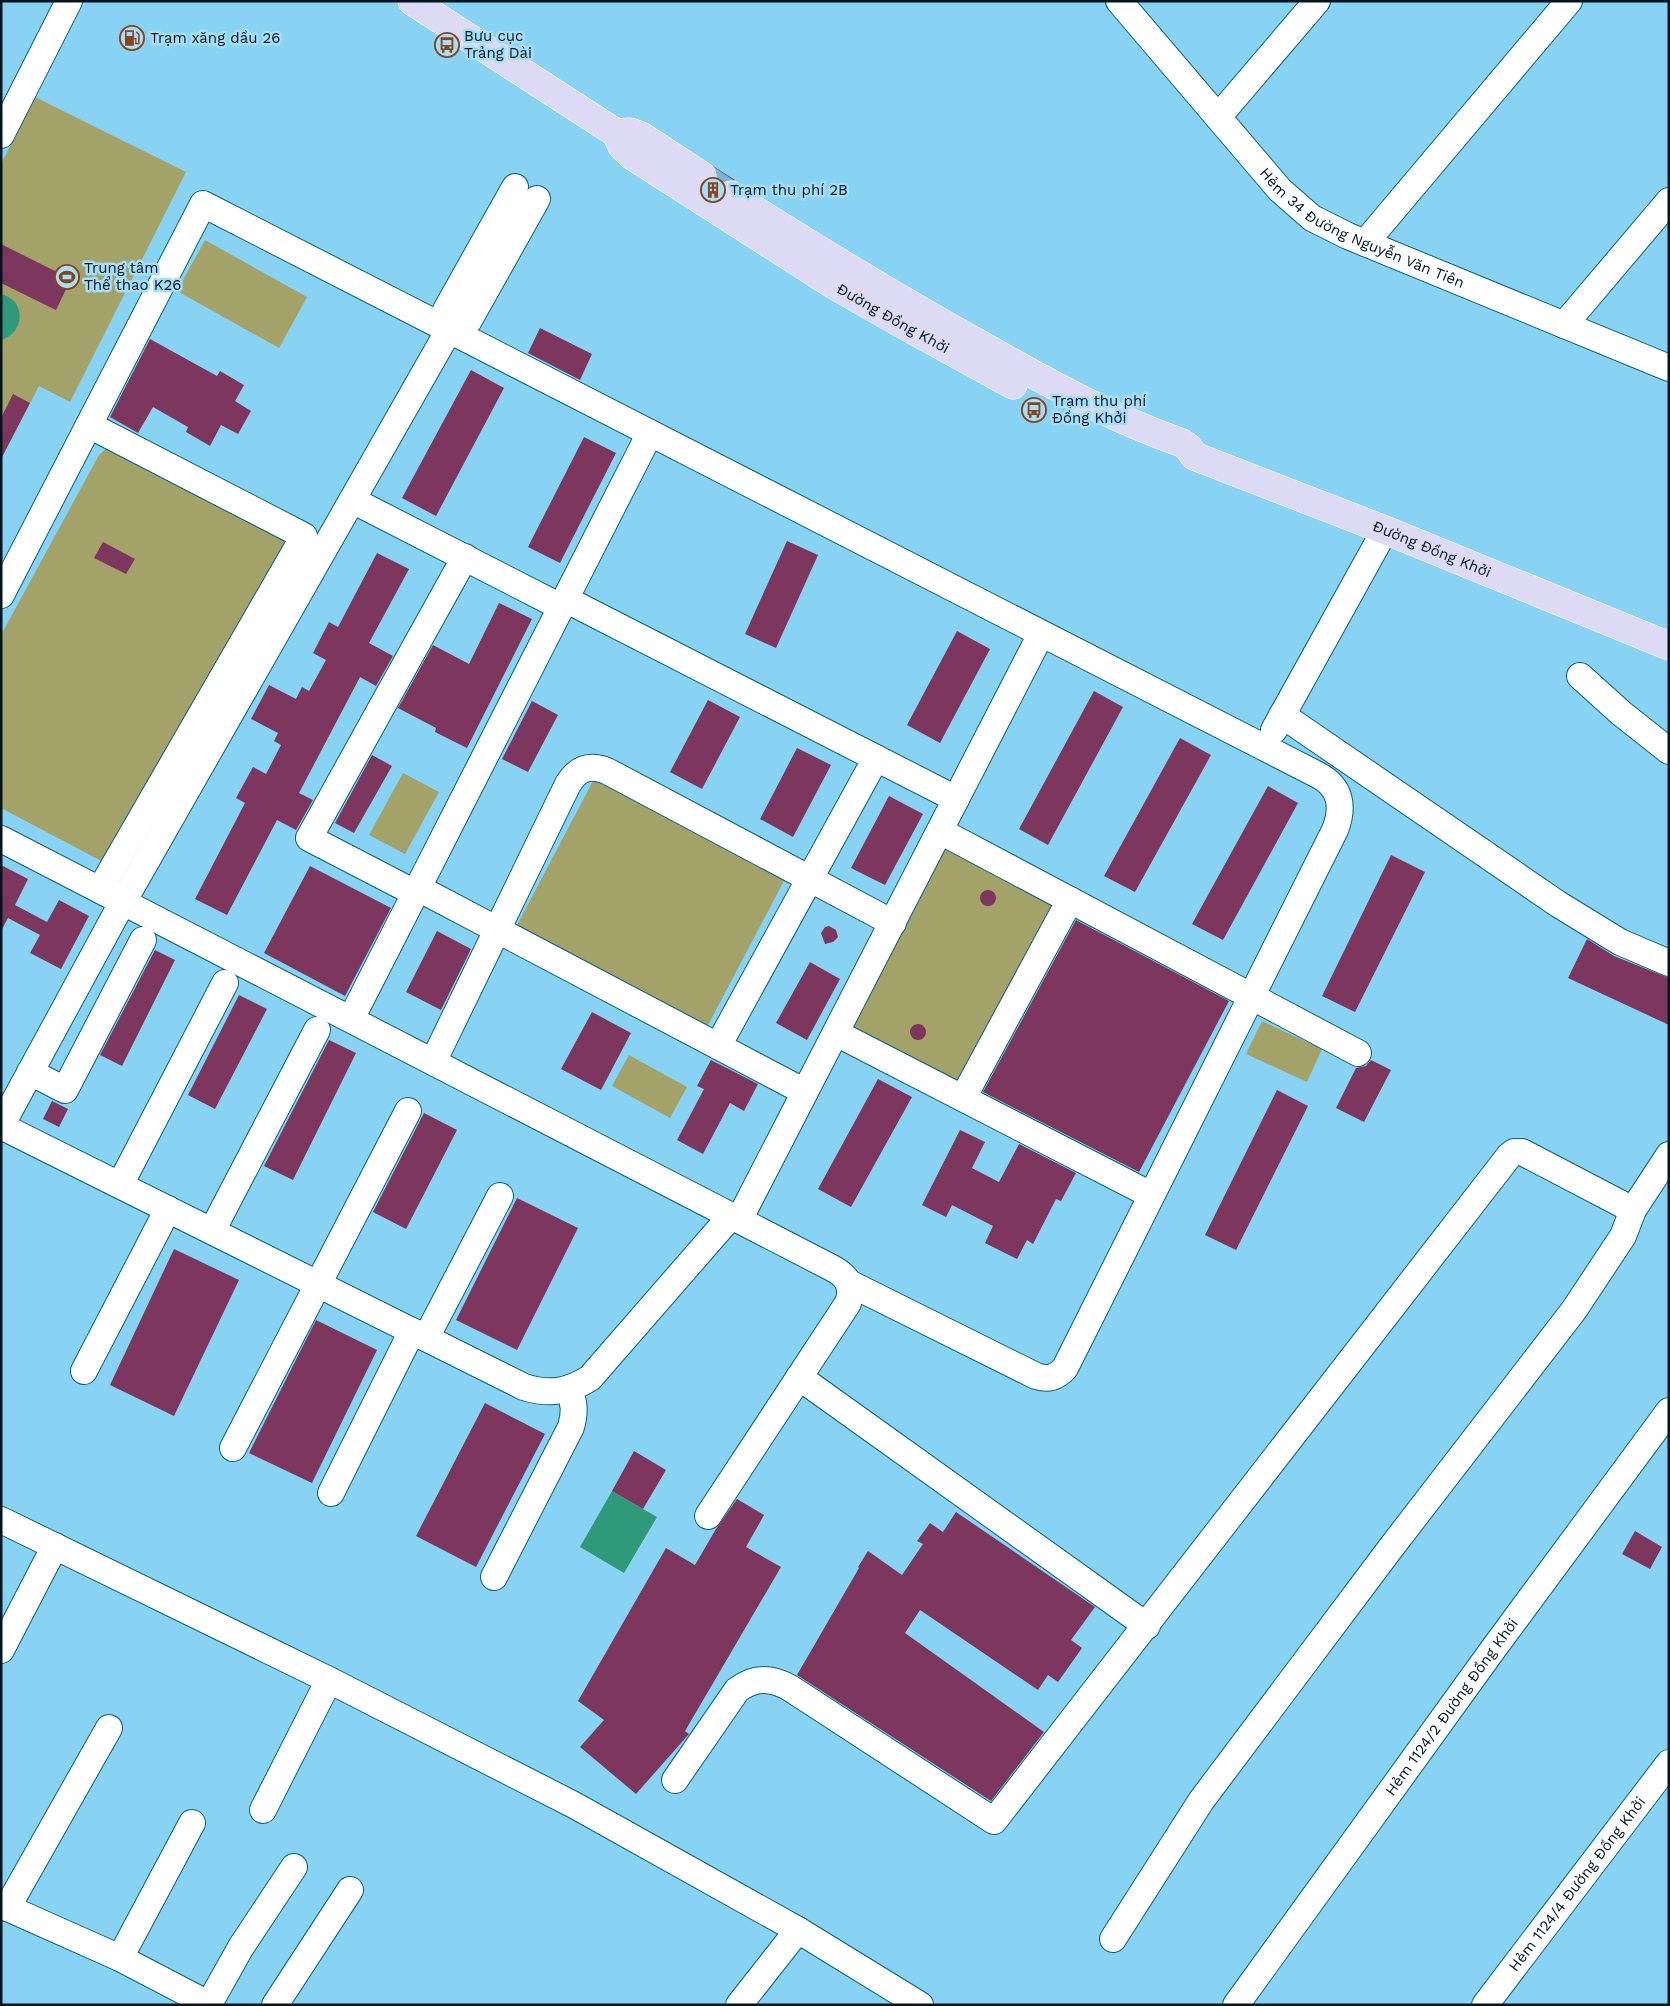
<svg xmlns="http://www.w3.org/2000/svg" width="1670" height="2006" font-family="'Work Sans',sans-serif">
	<rect width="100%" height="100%" fill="#88d3f4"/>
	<!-- green -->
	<path fill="#a2a269" d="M35,97L186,172L70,402L39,386L1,459V164Z
		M205,240L307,297L279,348L177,291Z
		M109,446L284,540L285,545L107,864L1,808V635L99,455Z
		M403,773L439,792L405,854L369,835Z
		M594,779L785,879L706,1029L515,929Z
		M946,845L1058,904L961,1088L849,1030Z
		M1262,1021L1322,1049L1307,1082L1246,1054Z
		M629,1055L687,1087L670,1118L612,1086Z"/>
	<!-- water -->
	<path fill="#2f9a79" d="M1,294C27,300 25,333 1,340Z
		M612,1491L657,1517L624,1573L580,1547Z"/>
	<!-- building -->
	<path fill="#7d365d" d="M713,166L735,180L723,181L716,191L711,188L715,184L718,177L716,169Z
		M1,244L71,279L56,310L1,283Z
		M540,328L592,354L580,380L528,353Z
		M150,339L217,376L220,371L244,385L235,401L251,411L238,434L221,425L210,446L186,432L188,427L153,407L138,433L110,417Z
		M471,370L504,388L436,516L402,498Z
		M13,394L30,403L1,459V418Z
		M584,437L616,453L560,563L528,547Z
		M787,541L818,555L776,648L745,634Z
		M103,542L135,559L126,574L94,558Z
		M377,553L409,569L369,643L393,656L376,686L360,677L299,793L313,800L296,830L277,820L227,915L195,899L245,803L236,798L253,767L266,774L281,745L274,741L278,733L251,719L269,685L296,699L302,687L309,691L326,660L313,653L329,622L338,627Z
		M499,603L532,619L467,748L435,732L436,728L398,708L433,645L469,664Z
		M957,631L990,649L940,743L907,725Z
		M1094,691L1123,707L1048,845L1019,829Z
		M708,700L740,717L702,789L670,772Z
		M532,701L558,715L528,772L502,759Z
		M1180,738L1211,755L1135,892L1104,876Z
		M797,748L831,765L793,837L760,819Z
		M372,755L392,766L354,833L335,823Z
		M1268,786L1298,803L1223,940L1192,924Z
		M889,796L923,814L885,885L851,868Z
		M1391,855L1425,872L1355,1012L1322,996Z
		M1,865L28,879L15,905L47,922L59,900L89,916L61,969L30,953L40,935L8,918L1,931Z
		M310,866L391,908L345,996L264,953Z
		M980 898a8 8 0 1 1 16 0a8 8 0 1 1-16 0Z
		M1076,920L1229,1001L1139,1172L983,1092Z
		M829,926L836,930L838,937L833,942L825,944L821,933L825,927Z
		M437,931L471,949L441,1010L406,992Z
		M1587,939L1614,956L1669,978V1025L1568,978Z
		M155,950L175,960L122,1066L100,1055Z
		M810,962L840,979L807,1040L776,1023Z
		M239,995L267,1009L215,1109L188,1095Z
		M592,1012L631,1033L601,1090L561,1069Z
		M910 1032a8 8 0 1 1 16 0a8 8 0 1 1-16 0Z
		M329,1040L356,1053L293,1180L264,1166Z
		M711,1060L758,1084L744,1111L730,1103L703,1154L677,1140L704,1089L697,1086Z
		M1371,1060L1391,1070L1364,1122L1336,1108L1356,1068L1366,1066Z
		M878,1079L912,1097L851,1207L818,1189Z
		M1277,1090L1308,1106L1236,1250L1205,1235Z
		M52,1101L68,1109L59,1127L43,1119Z
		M424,1113L457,1130L406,1229L373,1212Z
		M960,1130L985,1142L972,1168L999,1182L1019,1144L1076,1173L1061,1201L1056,1199L1033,1244L1027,1240L1017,1259L985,1243L993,1226L952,1205L946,1217L922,1205Z
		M517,1198L578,1228L517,1350L456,1320Z
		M174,1249L239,1280L174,1416L110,1385Z
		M316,1320L377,1350L312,1483L249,1453Z
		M485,1403L545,1434L476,1567L416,1536Z
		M634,1451L666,1470L643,1509L612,1491Z
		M737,1499L764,1515L746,1547L781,1567L685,1731L689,1734L636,1794L580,1747L604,1720L578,1701L666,1548L695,1565L716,1529Z
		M956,1512L1095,1607L1071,1640L1082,1648L1058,1682L1048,1675L1038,1690L920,1610L905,1633L1044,1732L991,1801L797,1675L859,1568L858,1567L868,1551L902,1575L923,1544L917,1541L930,1523L943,1532Z
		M1635,1531L1662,1547L1650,1569L1622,1554Z"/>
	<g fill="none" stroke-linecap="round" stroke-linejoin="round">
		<!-- major-tunnel -->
		<path stroke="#74b6d4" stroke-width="28" stroke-dasharray="28 14" stroke-linecap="butt" d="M702,176L731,195"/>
		<defs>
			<g id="minor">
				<path id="s1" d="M1119,1L1280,190L1312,218L1348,236L1669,368"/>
				<path d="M1218,117L1317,1"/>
				<path d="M1,135L69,1"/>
				<path d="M515,187L446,310L449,330L115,916L1,1126L524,1387C549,1395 568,1392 590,1378L731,1216"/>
				<path d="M1365,243L1569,1"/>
				<path d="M1564,325L1669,201"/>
				<path d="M449,330L468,322L537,199"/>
				<path d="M89,425L304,536L100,890"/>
				<path d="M352,500L561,607"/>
				<path d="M1,595L203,204L1318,775C1341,787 1344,807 1335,830L1065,1368C1056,1378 1048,1380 1036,1376L849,1283"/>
				<path d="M565,599L956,799"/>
				<path d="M1580,676L1621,713L1669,751"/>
				<path d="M1282,715L1558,904L1620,942L1669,963"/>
				<path d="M1274,730L1385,530"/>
				<path d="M940,831L1358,1053"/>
				<path d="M1,839L832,1268C847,1276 854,1286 848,1303L708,1516"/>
				<path d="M418,888L805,1092"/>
				<path d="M415,893L309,838L465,557"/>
				<path d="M351,1019L650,433"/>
				<path d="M836,1033L1151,1195"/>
				<path d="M718,1046L876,758"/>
				<path d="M433,1062L568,784C578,768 589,764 607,771L893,923"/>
				<path d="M30,1072L65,1090L143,940"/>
				<path d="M963,1098L1070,900"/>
				<path d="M120,1185L225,983"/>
				<path d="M739,1220L1041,634"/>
				<path d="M212,1231L317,1030"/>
				<path d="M426,1338L500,1196"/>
				<path d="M84,1371L168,1209"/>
				<path d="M799,1377L1147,1626"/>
				<path d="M233,1448L408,1111"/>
				<path d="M331,1493L412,1331"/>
				<path d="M1,1520L329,1680L574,1805L798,1930L920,2005"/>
				<path d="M494,1577L571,1427C575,1413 575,1402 568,1389"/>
				<path d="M1,1650L55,1546"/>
				<path d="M675,1780L737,1690C754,1677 771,1677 790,1688L994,1821L1509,1156L1514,1152H1522L1633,1210"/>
				<path d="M263,1810L329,1680"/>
				<path d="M1,1905L120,1958L210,2005"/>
				<path d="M7,1908L109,1728"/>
				<path d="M1113,1939L1201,1801L1390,1549L1574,1310L1623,1236L1633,1210L1669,1155"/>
				<path d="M120,1958L192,1823"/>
				<path d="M209,2004L241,1947L294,1867"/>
				<path d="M275,2005L350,1890"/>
				<path d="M739,2005L798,1930"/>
				<path id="s2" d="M1236,2005L1494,1648L1669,1411"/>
				<path id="s3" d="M1485,2005L1669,1763"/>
			</g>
			<g id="major">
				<path id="s4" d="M412,1L616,133L622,146L631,155L834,285L902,324L1013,385"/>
				<path d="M616,133L630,132L641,136L702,176"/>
				<path id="s5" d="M731,195C813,247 896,298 981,345C1046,382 1111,418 1182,443L1188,447L1194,456L1385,530L1669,646"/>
			</g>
		</defs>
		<!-- minor casing -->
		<use href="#minor" stroke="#06607e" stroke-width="28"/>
		<!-- major casing -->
		<use href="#major" stroke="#fff" stroke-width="29"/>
		<!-- minor -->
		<use href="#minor" stroke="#fff" stroke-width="26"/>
		<!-- major -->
		<use href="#major" stroke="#dcdaf4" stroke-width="28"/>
	</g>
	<!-- icons -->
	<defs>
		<symbol id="fuel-ring" viewBox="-11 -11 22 22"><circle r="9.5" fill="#a4def9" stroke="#89441b" stroke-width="1.5"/><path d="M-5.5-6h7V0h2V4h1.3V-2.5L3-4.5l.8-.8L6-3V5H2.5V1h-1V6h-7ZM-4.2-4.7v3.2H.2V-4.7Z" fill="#89441b"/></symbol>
		<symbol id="bus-ring" viewBox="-11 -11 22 22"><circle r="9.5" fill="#a4def9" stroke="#89441b" stroke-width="1.5"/><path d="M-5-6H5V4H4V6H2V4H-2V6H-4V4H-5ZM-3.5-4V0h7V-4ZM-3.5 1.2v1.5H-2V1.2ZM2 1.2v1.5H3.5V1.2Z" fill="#89441b"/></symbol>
		<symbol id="building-ring" viewBox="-11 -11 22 22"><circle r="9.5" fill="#a4def9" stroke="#89441b" stroke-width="1.5"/><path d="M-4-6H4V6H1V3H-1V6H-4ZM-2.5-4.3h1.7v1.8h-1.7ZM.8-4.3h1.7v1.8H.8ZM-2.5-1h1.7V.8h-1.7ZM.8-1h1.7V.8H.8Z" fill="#89441b"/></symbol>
		<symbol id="stadium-ring" viewBox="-11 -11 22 22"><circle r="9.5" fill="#a4def9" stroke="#89441b" stroke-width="1.5"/><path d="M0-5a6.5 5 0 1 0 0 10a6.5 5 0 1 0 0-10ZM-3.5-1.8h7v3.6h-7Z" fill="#89441b"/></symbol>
	</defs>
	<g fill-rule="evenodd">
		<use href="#fuel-ring" x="118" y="24" width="28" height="28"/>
		<use href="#bus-ring" x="433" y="31" width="28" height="28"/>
		<use href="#building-ring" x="699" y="176" width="28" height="28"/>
		<use href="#stadium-ring" x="53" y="263" width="28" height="28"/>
		<use href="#bus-ring" x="1020" y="396" width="28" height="28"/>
	</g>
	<g text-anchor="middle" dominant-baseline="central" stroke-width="5" stroke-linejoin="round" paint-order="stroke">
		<!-- poi labels -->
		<g font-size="15" fill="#01151f" stroke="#a4def9" text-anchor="start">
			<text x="464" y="36">Bưu cục<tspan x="464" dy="17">Trảng Dài</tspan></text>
			<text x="150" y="38">Trạm xăng dầu 26</text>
			<text x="730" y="190">Trạm thu phí 2B</text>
			<text x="84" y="268">Trung tâm<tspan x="84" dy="17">Thể thao K26</tspan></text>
			<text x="1052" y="401">Trạm thu phí<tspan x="1052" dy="17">Đồng Khởi</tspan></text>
		</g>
		<!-- street labels -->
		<g font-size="15" fill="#01151f" stroke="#a4def9">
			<text stroke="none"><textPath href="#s1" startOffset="339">Hẻm 34 Đường Nguyễn Văn Tiên</textPath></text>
			<text stroke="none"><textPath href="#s4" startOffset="579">Đường Đồng Khởi</textPath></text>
			<text stroke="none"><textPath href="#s5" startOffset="789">Đường Đồng Khởi</textPath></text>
			<text stroke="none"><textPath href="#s2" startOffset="368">Hẻm 1124/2 Đường Đồng Khởi</textPath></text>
			<text stroke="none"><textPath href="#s3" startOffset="152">Hẻm 1124/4 Đường Đồng Khởi</textPath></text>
		</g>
	</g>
	<!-- border -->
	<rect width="1670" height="2006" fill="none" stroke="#01151f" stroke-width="5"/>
</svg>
